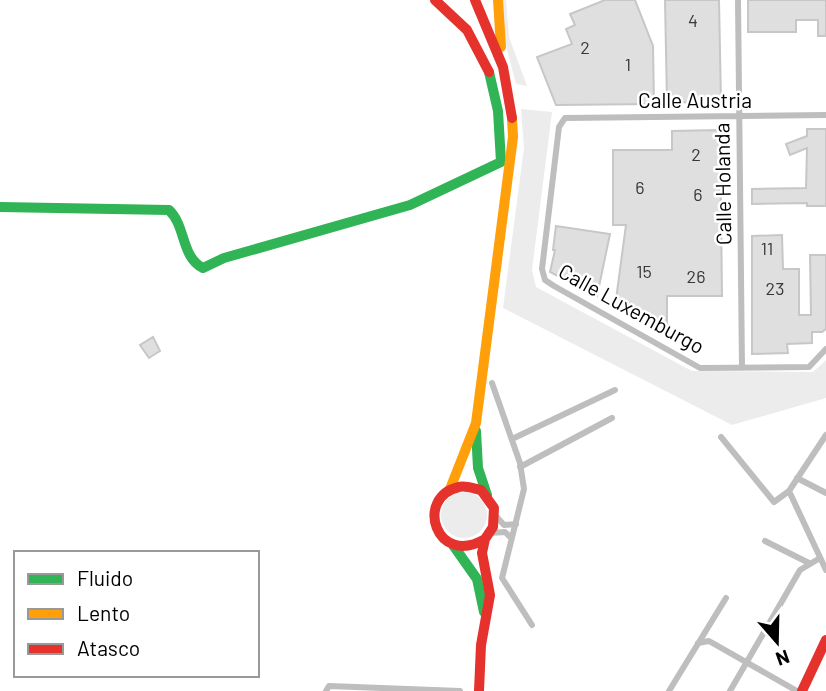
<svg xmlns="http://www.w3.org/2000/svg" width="826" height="691" font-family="Barlow,sans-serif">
	<rect width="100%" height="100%" fill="#fff"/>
	<!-- green -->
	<path fill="#ececec" d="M501,0H506L509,37L527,86L516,84L504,38Z
		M521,109L552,112L532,270L536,287L692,371L813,372L826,360V398L732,425L503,308L524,148Z
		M441 515a23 23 0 1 1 46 0a23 23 0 1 1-46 0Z"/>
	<!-- building -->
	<path fill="#dfdfdf" stroke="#c7c7c7" stroke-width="2" d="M605,0H635L653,46L654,104L556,105L537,57L572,44L566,29L575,25L570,14Z
		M665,0H719L721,103L667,102Z
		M748,0H826V36H818V20H796V32H748Z
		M807,129H826V206H807V203L752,204V189L806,188L807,148L790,155L786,144L807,136Z
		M720,130L722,296H667V334L615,307L626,225H613V150H672V131Z
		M556,226L610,234L597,296L550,272L555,250H553Z
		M782,235L783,269H799V315H811L810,255H826V329L822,332H812V343L787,344L788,353L752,354V236Z
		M153,337L160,351L149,358L140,345Z"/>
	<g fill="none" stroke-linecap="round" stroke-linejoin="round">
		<!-- street -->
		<path stroke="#bebebe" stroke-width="6" d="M738,0L742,368
			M826,115L565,118L559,127L542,269L545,280L554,286L700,368L809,367L826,349
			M492,383L520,463L524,489L502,578L532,625
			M826,435L789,491L826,570
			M721,437L774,502L789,491
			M512,439L615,390
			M520,467L612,418
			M797,478L826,493
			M495,515L504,525L516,524
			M490,533L505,532L511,538
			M765,541L809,563
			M698,643L709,641L797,691
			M326,691L329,686L460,691
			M669,691L726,598
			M730,691L800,570L820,558"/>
		<!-- fast -->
		<path stroke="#30b455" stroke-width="10" d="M0,207L169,210C186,226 181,257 203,268L224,258L410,205L501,162L498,111L489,72
			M476,431L478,468L487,495
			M453,545L477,579L484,612"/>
		<!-- slow -->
		<path stroke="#ff9f0a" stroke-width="10" d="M498,0L501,47
			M450,489L476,423L513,137L512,118"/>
		<!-- jam -->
		<path stroke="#e5322d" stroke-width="10" d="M435,0L467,30L489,72
			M475,0L503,67L512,118
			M479,691L481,645L490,595L482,553L485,539L493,527L494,508L481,490C475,489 465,485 459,487C414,497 436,568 485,539
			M802,691L826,640"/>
	</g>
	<g text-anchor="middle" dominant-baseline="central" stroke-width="5" stroke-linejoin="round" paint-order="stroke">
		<!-- number labels -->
		<g font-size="18" fill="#383838">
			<text x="693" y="20">4</text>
			<text x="585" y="47">2</text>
			<text x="628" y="64">1</text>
			<text x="696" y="154">2</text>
			<text x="640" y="187">6</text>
			<text x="698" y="194">6</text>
			<text x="767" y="248">11</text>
			<text x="644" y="271">15</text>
			<text x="696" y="276">26</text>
			<text x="775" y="288">23</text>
		</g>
		<!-- street labels -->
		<g font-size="21" fill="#000" stroke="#fff">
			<text x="695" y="99">Calle Austria</text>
			<text transform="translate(722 184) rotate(-91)">Calle Holanda</text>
			<text transform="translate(632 308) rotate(29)">Calle Luxemburgo</text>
		</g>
	</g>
	<!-- legend -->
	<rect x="14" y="551" width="245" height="126" fill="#ffffff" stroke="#999999" stroke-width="2"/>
	<rect x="28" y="574" width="35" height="10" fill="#30b455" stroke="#999999" stroke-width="2"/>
	<text x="77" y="586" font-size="21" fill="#000000">Fluido</text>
	<rect x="28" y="609" width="35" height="10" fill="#ff9f0a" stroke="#999999" stroke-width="2"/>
	<text x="77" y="621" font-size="21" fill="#000000">Lento</text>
	<rect x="28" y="644" width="35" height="10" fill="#e5322d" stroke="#999999" stroke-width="2"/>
	<text x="77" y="656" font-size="21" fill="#000000">Atasco</text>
	<!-- north arrow -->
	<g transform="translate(777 642) rotate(160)" stroke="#ffffff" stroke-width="5" paint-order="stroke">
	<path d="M0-5L12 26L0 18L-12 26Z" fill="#000000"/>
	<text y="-10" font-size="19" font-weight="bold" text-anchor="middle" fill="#000000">N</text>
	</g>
</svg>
